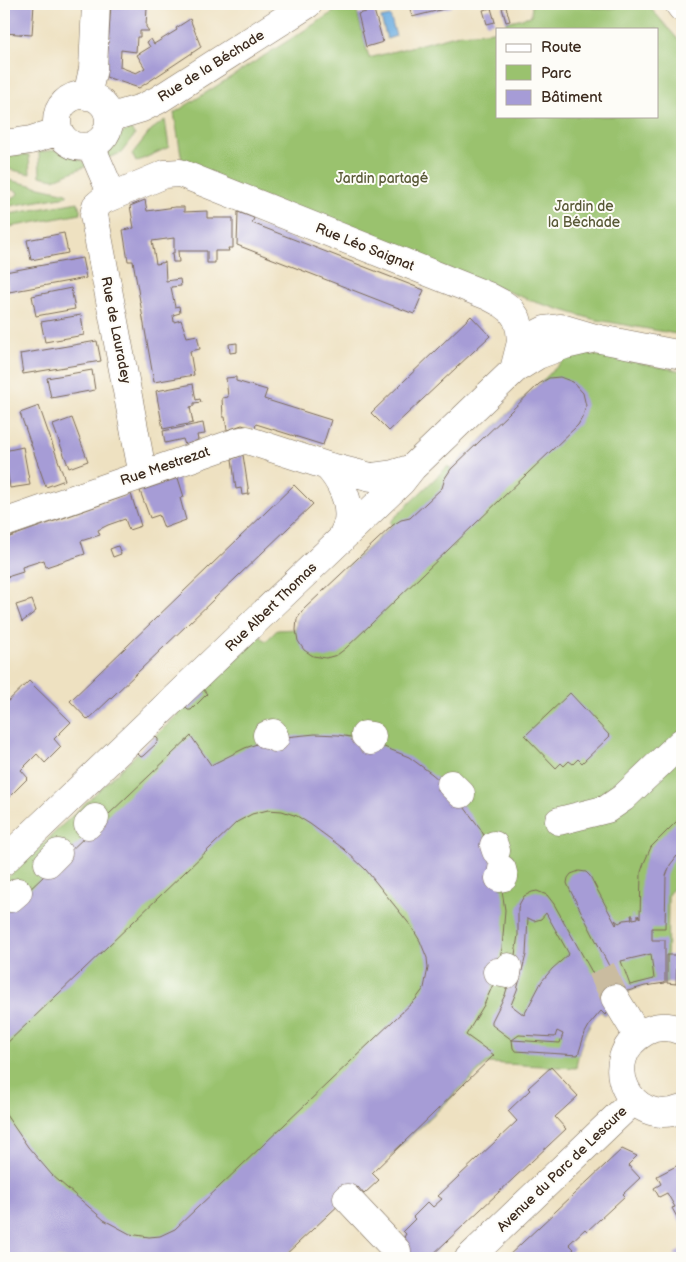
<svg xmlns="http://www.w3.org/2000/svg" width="686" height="1262" font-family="'Balsamiq Sans',sans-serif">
	<rect width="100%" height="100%" fill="#fdfcf7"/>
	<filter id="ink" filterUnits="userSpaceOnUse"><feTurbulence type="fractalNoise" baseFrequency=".02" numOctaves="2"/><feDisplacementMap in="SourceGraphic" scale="10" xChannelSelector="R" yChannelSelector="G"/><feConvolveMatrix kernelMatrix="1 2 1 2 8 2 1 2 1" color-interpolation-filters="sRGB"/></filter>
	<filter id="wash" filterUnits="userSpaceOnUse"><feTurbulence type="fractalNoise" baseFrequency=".0096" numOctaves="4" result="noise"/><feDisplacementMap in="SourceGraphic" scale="20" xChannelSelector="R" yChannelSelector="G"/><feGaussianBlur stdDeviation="1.12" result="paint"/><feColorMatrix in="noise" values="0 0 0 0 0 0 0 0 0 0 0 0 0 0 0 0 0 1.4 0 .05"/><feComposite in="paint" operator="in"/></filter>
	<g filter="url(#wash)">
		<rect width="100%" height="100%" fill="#eee1c1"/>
		<!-- green -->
		<path fill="#9ac26e" stroke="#6a7646" d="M346,4H355L369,58L459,34L487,32L497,30V116H657V29H504L507,28L506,22L531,16L532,4H573L601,9L614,8L632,4H647L682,44V335L592,319L535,302L183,166L174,113Z
			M165,120L169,147L136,162L132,154L151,130Z
			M129,129L132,131L135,135L121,153L108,158L106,148L115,138Z
			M56,150C67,154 81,156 87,166L54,179L40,176L39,152Z
			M4,155H29L30,174L4,168Z
			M4,179L67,193V196L4,207V205L18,194L17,191L4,188Z
			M78,202L81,214L4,228V215Z
			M590,354L682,371V881L669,893L668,896L667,983C648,983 631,989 615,998L611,1009L605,1015L600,1011C585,1027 579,1047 576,1068L488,1063L282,1258H4V881L260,636L266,641L277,630L296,629L297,619L304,609L392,525L390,522L448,466L451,469L569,355Z"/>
		<!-- water -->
		<path fill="#6eaee1" stroke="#546c80" d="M390,16L396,36L387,39L381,18Z"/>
		<g id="blocks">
			<!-- building -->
			<path fill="#a69cd6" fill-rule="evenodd" d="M4,4H34L32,35L4,33Z
				M111,4H152V7H147L146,27L149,31H140V37H137L136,52L121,50L120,67L136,73L145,68L137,55L150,47L147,42L151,39L154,44L177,30L176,28L190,19L201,47L139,88L106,77Z
				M397,4H451L452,7L412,17L409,5L398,7Z
				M506,7L510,21L506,22L502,8Z
				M491,8L495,22L487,24L483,10Z
				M374,10L383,42L366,47L358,14Z
				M145,200L147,211L175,207H184V212L207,211V218H233V248H228L229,251H215V263H207V251H178L179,262H173L172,253H174V238L152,241L156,264L165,262L166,281L180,279L181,286L171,287L175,307L179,306L180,313L173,315L174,322L181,320L187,337L197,335L200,349L190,351L194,375L154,382L133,261H128L123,230L134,228L130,206Z
				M238,212L254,218L252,223L424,290L414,314L237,245Z
				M64,233L68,253L31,260L27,240Z
				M82,258L86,278L9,292L5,272Z
				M71,288L75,309L36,316L32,296Z
				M81,315L84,335L45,342L41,322Z
				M471,316L490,336L389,431L371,413Z
				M97,341L101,361L23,374L20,354Z
				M237,343V352L230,353L229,344Z
				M92,370L95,390L51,398L47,378Z
				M236,377V381L267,390L264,399L331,420L323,445L256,424L255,429L242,425L227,430L225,417H223L222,398L228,397L226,378Z
				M560,377L573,382L583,393L586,406L583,416L578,425L345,649L337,655L326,658L313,656L304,650L298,641L296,630L297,619L304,609L393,525L401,520L410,518L442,488L445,478L451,469L539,384L549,378Z
				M193,384L196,400L200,399L201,402L194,403V406L190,407L193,423L163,429L156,391Z
				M39,406L65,480L46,487L20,413Z
				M72,418L88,461L69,468L53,425Z
				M203,423L205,434L197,435L198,440L185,445L183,439L165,443L163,431Z
				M23,447L30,485L10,488L4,451Z
				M243,455L249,494L242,495L241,488L236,489L232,459Z
				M178,478L184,497L180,498L186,520L164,528L159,515L150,518L140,491Z
				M294,485L313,504L88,720L70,701Z
				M131,494L141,526L129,530L125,519L108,525L98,530L100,535L81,541L85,554L46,567L44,560L22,567L23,572L7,577L5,571L4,572V539Z
				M118,546L121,554L113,557L110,549Z
				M32,600L36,611L22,622L16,605Z
				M29,681L71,722L54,739L61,747L45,763L37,754L21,770L28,778L4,802V705Z
				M203,689L207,694L191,710H188L185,707Z
				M570,693L610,736L582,763L578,759L573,764L569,761L564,766L561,763L556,768L525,736Z
				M315,734L338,735L364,739L409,757L432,774L452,791L480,828L488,843L501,884L505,910L502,949L495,980L484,1005L466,1035L494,1055L372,1173L379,1180L364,1194L358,1187L282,1258H4V1112L28,1147L52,1175L104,1220L130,1234L149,1237L160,1236L175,1229L416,999L424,988L428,968L427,958L420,941L411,926L366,870L344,849L310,824L297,816L282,811L268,810L252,814L237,822L4,1046V914L191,736L211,765L245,748L275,738Z
				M155,736L158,739V742L143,756L141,757L137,753Z
				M682,816V861L677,856L670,865L666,876L665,928H652V940H665V983L645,986L628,991L615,998L611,1009L605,1015L601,1011L590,1024L585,1033L578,1055L515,1051L513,1048L512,1040L492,1025V1021L505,995L513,968L518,935V908L520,903L524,896L532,892L537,891L547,895L554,904L593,974L609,966L569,888L567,883L568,878L571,874L579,871L586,872L590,876L616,925L617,924L615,920L619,923L624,920L632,919L631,915H633V919L638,918V915L640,918L641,872L644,863L651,847ZM546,913L569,954L552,969L542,981L524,1015L511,1005L517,990L526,955L528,918L534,921L541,919ZM651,954L654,979L630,985L621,961ZM557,1031L563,1034L560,1043L512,1040L519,1035L555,1037Z
				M667,955H677L676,984L667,983Z
				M551,1067L578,1096L555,1117L566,1129L429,1258H388L407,1241L404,1237L406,1234L403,1231L415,1219L413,1217L428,1202L433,1207L442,1199L438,1196L517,1121L508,1111L530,1090L528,1088Z
				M622,1149L637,1156L628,1165L640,1178L623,1194L625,1196L587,1231L585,1229L569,1244L574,1249L565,1258L559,1257L557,1258H506Z
				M682,1163V1226L672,1208L675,1207L667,1193L659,1197L654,1188L661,1184L657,1176Z
				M682,1249V1258L674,1254Z"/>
		</g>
	</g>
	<g filter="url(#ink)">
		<use href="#blocks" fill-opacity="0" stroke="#7a6a57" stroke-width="1"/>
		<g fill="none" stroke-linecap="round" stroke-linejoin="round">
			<!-- minor-tunnel -->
			<path stroke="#cabca0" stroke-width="28" stroke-dasharray="28 14" stroke-linecap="butt" d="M601,969L615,998"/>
			<defs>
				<path id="minor" d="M679,4L682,8
					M57 121a26 26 0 1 1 52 0a26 26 0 1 1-52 0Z
					M87,96L93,69L96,4
					M109,118L142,108L158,100L308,4
					M4,144L31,140L59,131
					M91,146L112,195
					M521,342L545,330L561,328L595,338L682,355
					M514,370L538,355L565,345L591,339
					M327,466C340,479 351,502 348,521C347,527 343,534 341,540
					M4,523L240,441L247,440L327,466L371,477L393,474L412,468
					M267,735L273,733L275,738
					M365,735L372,736L371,741
					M451,784L461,794
					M559,821L607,809L623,798L682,742
					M88,825L95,818
					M494,845L496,851
					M4,861L401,482L412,468L514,370L521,342L520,330L517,319L511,310L503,304L488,296L180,173L165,174L103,200L96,206L94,215L140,460L145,473
					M48,863L58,853
					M499,878L504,877L502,869
					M11,898L18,892
					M497,972L507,974L508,967
					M615,998L638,1036
					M682,1031C670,1026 657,1025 645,1032C596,1059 630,1130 682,1109
					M347,1198L397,1251
					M469,1258L633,1101"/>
			</defs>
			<!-- minor casing -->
			<use href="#minor" stroke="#7a6a57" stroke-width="29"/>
			<!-- minor -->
			<use href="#minor" stroke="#fff" stroke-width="28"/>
		</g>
	</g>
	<g text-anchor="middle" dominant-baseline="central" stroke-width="4" stroke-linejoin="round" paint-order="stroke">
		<!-- street labels -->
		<g font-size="14" fill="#3b2a1e" stroke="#fdfcf7">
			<text transform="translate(211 66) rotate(-32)">Rue de la Béchade</text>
			<text transform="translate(365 247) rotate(22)">Rue Léo Saignat</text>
			<text transform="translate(116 330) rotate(79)">Rue de Lauradey</text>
			<text transform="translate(165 466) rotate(-19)">Rue Mestrezat</text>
			<text transform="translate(271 607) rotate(-44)">Rue Albert Thomas</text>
			<text transform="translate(562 1169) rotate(-44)">Avenue du Parc de Lescure</text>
		</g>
		<!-- park labels -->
		<g font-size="14" fill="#585836" stroke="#fdfcf7">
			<text x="382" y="178">Jardin partagé</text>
			<text x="584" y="206">Jardin de<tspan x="584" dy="16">la Béchade</tspan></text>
		</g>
	</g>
	<!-- margin -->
	<rect width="686" height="1262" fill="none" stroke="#fdfcf7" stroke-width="20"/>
	<!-- legend -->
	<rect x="496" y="28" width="162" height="90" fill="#fdfcf7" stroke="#afa8a0"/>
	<rect x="506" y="44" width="25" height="8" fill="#ffffff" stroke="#afa8a0"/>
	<text x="541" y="52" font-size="15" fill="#3b2a1e">Route</text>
	<rect x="506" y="65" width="25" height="15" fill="#9ac26e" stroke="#afa8a0"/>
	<text x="541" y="78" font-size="15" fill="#3b2a1e">Parc</text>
	<rect x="506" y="90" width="25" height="15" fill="#a69cd6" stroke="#afa8a0"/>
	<text x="541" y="102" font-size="15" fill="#3b2a1e">Bâtiment</text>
</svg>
